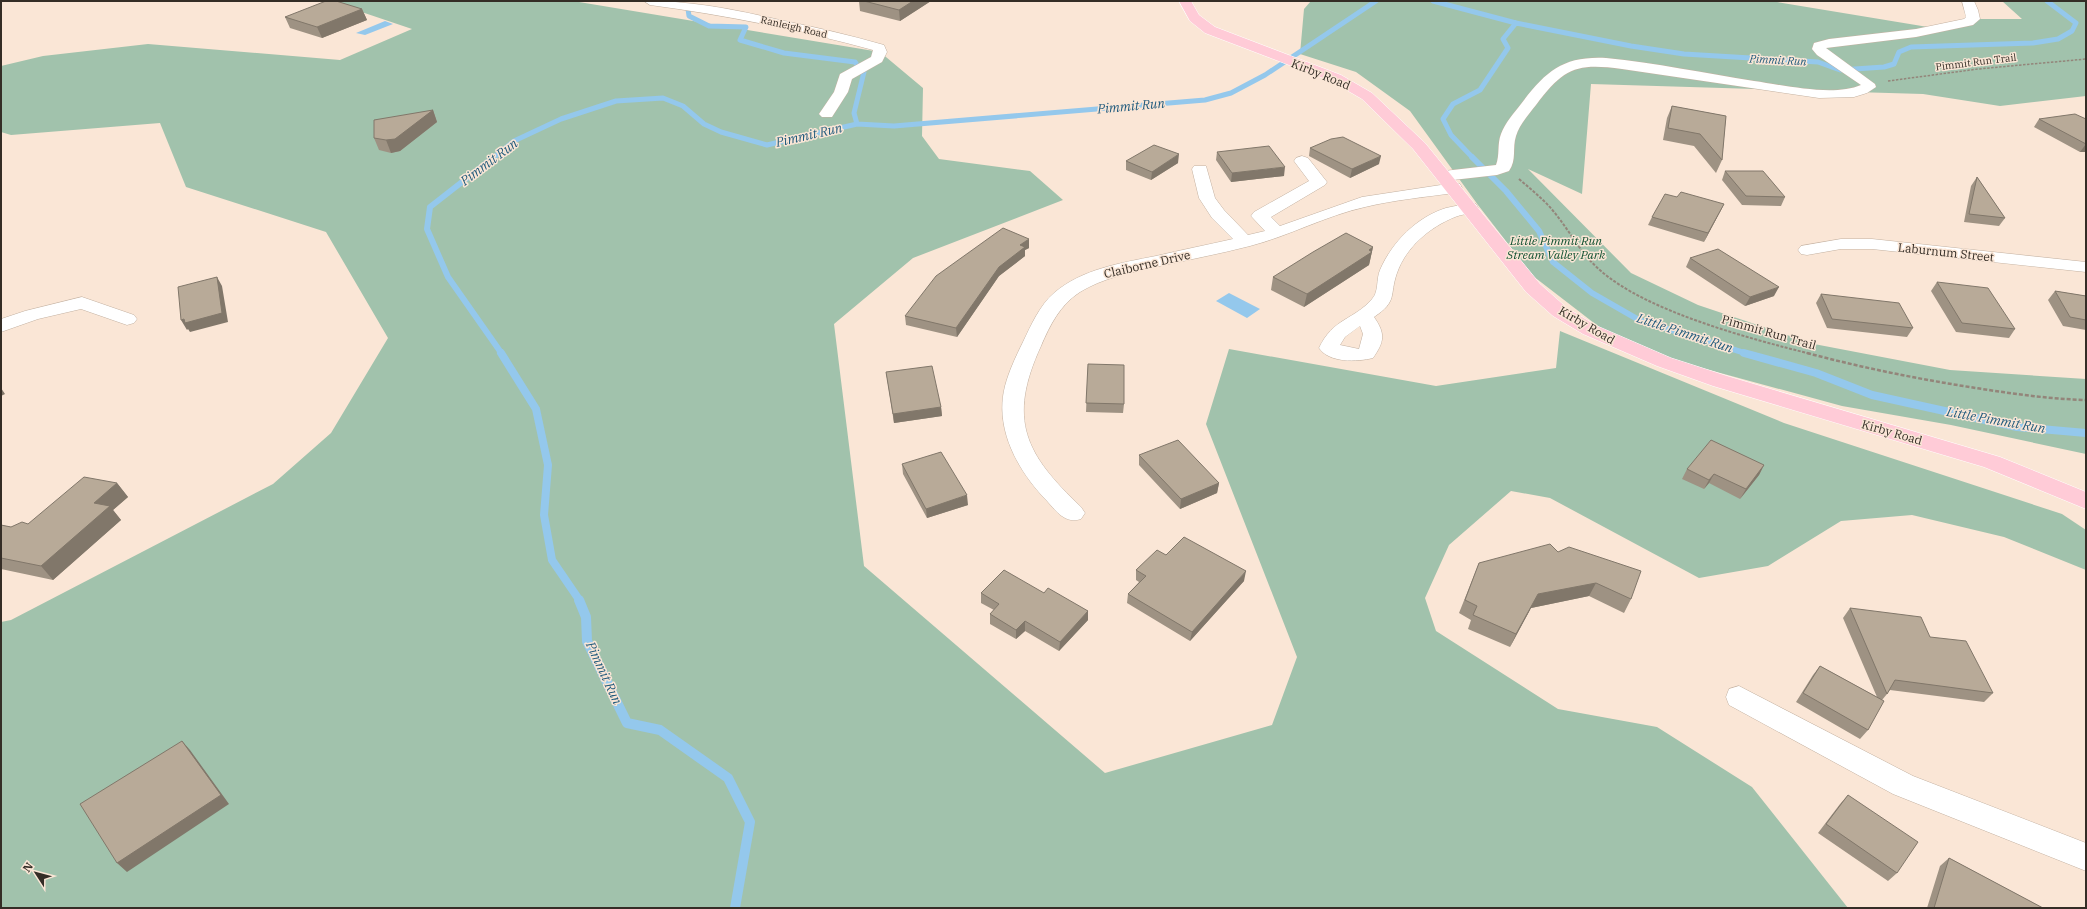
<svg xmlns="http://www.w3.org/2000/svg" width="2087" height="909" font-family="'IBM Plex Serif',serif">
	<rect width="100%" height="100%" fill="#fae6d6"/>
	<!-- green -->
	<path fill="#a1c2ac" d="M329,1H573L880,52L923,88L922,136L939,159L1030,171L1063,200L913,258L834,324L864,566L1105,773L1272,725L1297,657L1206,424L1229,349L1436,386L1556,368L1560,331L1784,423L2062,514L2086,530V570L2004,537L1912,515L1841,521L1768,566L1699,578L1550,498L1511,491L1449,545L1425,598L1436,631L1558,709L1657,727L1752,787L1848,908H1V622L11,620L273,484L331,433L388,338L326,232L186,187L160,123L11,135L1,132V66L43,56L148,44L340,60L412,29Z
		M1311,1H1771L1940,29L1973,19H2022L2002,1H2086V96L2000,106L1923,94L1591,84L1582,194L1528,169L1631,273L1698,305L1814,344L1950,370L2086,379V454L1951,425L1842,406L1680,362L1607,333L1533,276L1478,205L1410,111L1356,72L1300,54L1304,9Z"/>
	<!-- water -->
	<path fill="#94c8ec" d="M385,21L393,24L365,35L356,33Z
		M1229,293L1260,309L1247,318L1216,301Z"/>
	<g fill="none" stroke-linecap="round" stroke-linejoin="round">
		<!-- stream-far3 -->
		<path stroke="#94c8ec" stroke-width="5" d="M1433,1L1516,23L1631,46L1684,54L1818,62L1840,70L1884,67L1894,64L1899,52L1911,47L2033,43L2058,39L2072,31L2076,23L2047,1
			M688,9L689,16L709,26L746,27L740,40L784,53L855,62L857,65
			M857,124L854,113L864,72
			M493,158L514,141L561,119L616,101L663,98L683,106L704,124L721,132L767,145L857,124L894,126L1205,100L1231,93L1265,75L1376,1
			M1473,158L1451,135L1443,119L1453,104L1480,90L1508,48L1503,39L1516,23"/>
		<!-- stream-far2 -->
		<path stroke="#94c8ec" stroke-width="6" d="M494,157L430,207L427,229L448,277L502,354
			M1472,157L1506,191L1539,231L1553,262L1592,293L1639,320L1748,354"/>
		<!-- stream-far1 -->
		<path stroke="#94c8ec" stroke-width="8" d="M501,353L536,409L548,465L544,515L552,560L580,601
			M1744,353L1816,373L1872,395L2017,427L2086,433"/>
		<!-- stream -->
		<path stroke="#94c8ec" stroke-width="10" d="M579,600L586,617L587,641L627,723L660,730L728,778L750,822L735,908"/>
		<defs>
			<path id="minor" d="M644,1C693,1 732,9 780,20C815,27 849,35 884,45L887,52L882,62L852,79L848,92L832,117H822L819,114L834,92L840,74L871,57L873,50C800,30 725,15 650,5Z
				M1962,1H1974L1978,10L1980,19L1973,25L1916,37L1826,48L1875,84L1876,87L1867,93L1854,97L1819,98L1622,69C1576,63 1564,68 1536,105C1529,114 1519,125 1516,136C1512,148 1517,160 1509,171L1497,175L1444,181L1438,179L1436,176L1438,173L1444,171L1496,165C1500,155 1497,144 1501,134C1505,123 1514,113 1521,104C1546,71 1563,56 1606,58C1655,63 1705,73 1754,81C1783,85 1833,97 1861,85L1817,55L1812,49L1814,43L1829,39L1916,29L1964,19L1966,17Z
				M1302,156L1308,158L1327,182L1325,185L1271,217L1280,226L1362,197L1454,183L1460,184L1462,188L1460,192L1454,193C1425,197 1394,200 1365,207C1325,216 1289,236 1250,246C1219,254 1187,260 1155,267C1129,273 1103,278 1080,292C1060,305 1050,325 1041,346C1007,420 1025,454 1081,507L1085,513L1081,519C1065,524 1057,512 1047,501C1018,471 994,429 1005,386C1009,371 1016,356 1023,342C1031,325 1040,305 1054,293C1082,269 1121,263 1156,256C1181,250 1207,245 1233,239L1212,218L1199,198L1192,169L1194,166H1206L1215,198L1224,210L1248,235L1265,231L1251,216L1254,212L1309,181L1294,161L1296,158Z
				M1470,203L1476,204L1478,208L1476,212C1469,214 1462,214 1455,217C1430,227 1406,247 1397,273C1389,296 1398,301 1374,317C1386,334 1384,342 1373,358C1357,362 1329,363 1319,348C1333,318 1354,320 1372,299C1379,292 1376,279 1380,270C1392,242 1417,217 1446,208C1454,206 1462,205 1470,203ZM1360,326L1363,334L1359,349L1340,345L1345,337Z
				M1841,239H1872L2086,262V272L1872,249H1841L1807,255L1801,254L1798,250L1801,246Z
				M82,297L134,315L137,319L134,323L127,325L81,309L38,319L1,332V319L25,311Z
				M1739,686L1913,776L2086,843V871L1893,794L1729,705L1726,697L1729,689Z"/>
			<path id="major" d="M1179,1H1191L1199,15L1215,27L1341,75L1372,93L1425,143L1540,284L1567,308L1597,326L1671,358L1727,376L2000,457L2086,492V509L1984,467L1713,386L1657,366L1583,334L1553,316L1526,292L1413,149L1362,99L1331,81L1205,33L1190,21Z"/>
		</defs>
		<!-- minor casing -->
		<use href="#minor" stroke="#c3b1a1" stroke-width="1"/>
		<!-- major casing -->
		<use href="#major" stroke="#fff" stroke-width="1"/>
		<!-- path-far2 -->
		<path stroke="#93857a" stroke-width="1.5" stroke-dasharray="2.5 1.5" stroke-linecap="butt" d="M1888,81L1978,69L2086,59"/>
		<!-- path-far1 -->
		<path stroke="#93857a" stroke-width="2" stroke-dasharray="3 1.5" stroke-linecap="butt" d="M1519,179C1533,191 1547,202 1558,217C1572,235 1583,256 1601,271C1648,312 1751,339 1811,354"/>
		<!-- path -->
		<path stroke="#93857a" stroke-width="2.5" stroke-dasharray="4 2" stroke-linecap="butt" d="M1807,353C1867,369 1928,381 1989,390C2021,395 2053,399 2086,400"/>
		<!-- minor -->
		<use href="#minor" fill="#fff" fill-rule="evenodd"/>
		<!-- major -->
		<use href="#major" fill="#ffcbd7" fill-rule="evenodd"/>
	</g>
	<!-- wall -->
	<path fill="#9e9283" d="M859,1H931L900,21L860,11Z
		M362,9L367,20L322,38L290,28L285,17Z
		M1672,106L1726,116L1722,160L1716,173L1694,146L1663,140L1667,118Z
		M433,110L437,122L400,151L391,153L379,150L374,138Z
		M2039,119H2086V152H2080L2034,127Z
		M1310,148L1379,164L1350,178L1309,156Z
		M1217,152L1284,176L1231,182L1216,160Z
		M1126,161L1178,163L1151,180L1126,170Z
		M1725,171L1785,197L1781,206L1742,205L1722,180Z
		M1977,177L2005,218L1999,226L1964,222L1971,186Z
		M1677,197L1724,204L1704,242L1648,225L1652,217Z
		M1029,239V248L1025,250V256L999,276L957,337L906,325L905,316Z
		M1373,247L1369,265L1304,307L1271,290L1273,277Z
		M1690,258L1774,296L1745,306L1686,267Z
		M1937,282L2015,329L2009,338L1956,332L1931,291Z
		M2055,291L2086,296V330L2063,326L2048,300Z
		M1821,294L1913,328L1907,337L1827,328L1816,303Z
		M1088,364L1124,404L1123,413L1086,412Z
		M886,372L941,407L942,416L894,423Z
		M1139,455L1219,483L1217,493L1180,509L1139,465Z
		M902,464L968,505L927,518L903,474Z
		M1764,465L1759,475L1740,499L1709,483L1704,489L1682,479L1687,469Z
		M117,483L128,497L113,510L121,520L53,580L1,569V525L11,527L28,524Z
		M1558,552L1631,599L1624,613L1589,596L1531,608L1510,647L1468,629L1471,620L1459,613L1479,563Z
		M1166,555L1244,581L1190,641L1127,603L1128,594L1139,582L1136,580V570Z
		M981,593H1044L1088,611V620L1059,651L1025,631L1016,639L990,624V614L994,610L981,603Z
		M1850,608L1930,637L1993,693L1984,702L1890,690L1887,694L1882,700L1868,730L1860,739L1796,702L1813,675L1820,666L1877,697L1843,618Z
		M1848,795L1897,873L1888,881L1818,833L1840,804Z
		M1949,858L2043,908H1927L1940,866Z"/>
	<!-- shaded-wall -->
	<path fill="#81776a" d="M913,1H931L900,21L899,10Z
		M362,9L367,20L322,38L317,27Z
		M433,110L437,122L400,151L391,153L386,140Z
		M2086,144V152H2080Z
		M1179,154L1178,163L1151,180L1152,172Z
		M1381,156L1379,164L1350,178L1352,169Z
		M1285,167L1284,176L1231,182L1232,173Z
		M1724,204L1720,212L1704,242L1708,233Z
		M1029,239V248L1025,250V256L999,276L957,337L956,328L999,267L1020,245Z
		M1373,247L1369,265L1304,307L1307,294L1369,250Z
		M217,277L222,286L228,322L190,332L188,329L187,330L181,320L184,319Z
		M1779,287L1774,296L1745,306L1750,297Z
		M1,388L5,394L1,396Z
		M941,407L942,416L894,423L893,414Z
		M1764,465L1759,475L1740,499L1746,489Z
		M1714,474L1709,483L1704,489L1709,480Z
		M117,483L128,497L113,510L121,520L53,580L41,566L94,503Z
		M1219,483L1217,493L1180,509L1181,499Z
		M967,495L968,505L927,518L926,509Z
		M1246,571L1244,581L1190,641L1192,632Z
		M1596,583L1589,596L1531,608L1510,647L1516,634L1538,594Z
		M1088,611V620L1059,651L1060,642Z
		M1025,621V631L1016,639V630Z
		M182,741L190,750L229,804L127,872L117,863Z"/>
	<!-- building -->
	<path fill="#b8aa98" stroke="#81776a" d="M326,1H336L362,9L317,27L285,17Z
		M864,1H913L899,10Z
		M1672,106L1726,116L1722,160L1700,134L1668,128Z
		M433,110L395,139L386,140L374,138V120Z
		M2075,114L2086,119V144L2039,119Z
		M1343,137L1381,156L1352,169L1310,148L1331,139Z
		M1154,145L1179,154L1152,172L1126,161Z
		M1269,146L1285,167L1232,173L1217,152Z
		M1725,171H1763L1785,197L1746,196Z
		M1977,177L2005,218L1969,214Z
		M1681,192L1724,204L1708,233L1652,217L1665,194L1677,197Z
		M1003,228L1029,239L1020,245L1025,247L999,267L956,328L905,316L936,276Z
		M1346,233L1373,247L1369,250L1372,252L1307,294L1273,277L1313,252Z
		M1718,249L1779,287L1750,297L1690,258Z
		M217,277L222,313L185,323L184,319L181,320L178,287Z
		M1937,282L1988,288L2015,329L1962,323Z
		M2055,291L2086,296V320L2070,317Z
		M1821,294L1899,303L1913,328L1832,319Z
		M1088,364L1124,365V404L1086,403Z
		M932,366L941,407L893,414L886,372Z
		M1178,440L1219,483L1181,499L1139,455Z
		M1711,440L1764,465L1746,489L1714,474L1709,480L1687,469Z
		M941,452L967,495L926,509L902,464Z
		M84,477L117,483L94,503L110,506L41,566L1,558V525L11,527L22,522L28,524Z
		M1184,537L1246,571L1192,632L1128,594L1146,576L1136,570L1157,550L1166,555Z
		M1550,544L1558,552L1569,547L1641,571L1631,599L1596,583L1538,594L1516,634L1473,615L1477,606L1465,600L1479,563Z
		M1004,570L1044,593L1048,588L1088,611L1060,642L1025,621L1016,630L990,614L999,604L981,593Z
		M1850,608L1921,617L1930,637L1966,641L1993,693L1895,680L1887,694Z
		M1820,666L1884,701L1868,730L1803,693Z
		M182,741L221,795L117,863L80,804Z
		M1848,795L1918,842L1897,873L1826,824Z
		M1949,858L2043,908H1934Z"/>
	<g text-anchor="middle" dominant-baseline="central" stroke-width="3" stroke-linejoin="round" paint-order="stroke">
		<!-- far-street labels -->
		<g font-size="10" fill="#342d26" stroke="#fae6d6">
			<text transform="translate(794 27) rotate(13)">Ranleigh Road</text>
			<text transform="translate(1976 62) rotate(-7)">Pimmit Run Trail</text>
		</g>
		<!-- far-water labels -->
		<g font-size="11" font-style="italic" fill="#1e597c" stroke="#fae6d6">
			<text transform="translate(1778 60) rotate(3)">Pimmit Run</text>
		</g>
		<!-- street labels -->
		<g font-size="12" fill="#342d26" stroke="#fae6d6">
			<text transform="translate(1321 74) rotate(22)">Kirby Road</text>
			<text transform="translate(1946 252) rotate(6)">Laburnum Street</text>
			<text transform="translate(1147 264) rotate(-13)">Claiborne Drive</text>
			<text transform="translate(1587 325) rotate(30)">Kirby Road</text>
			<text transform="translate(1769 332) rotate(16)">Pimmit Run Trail</text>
			<text transform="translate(1892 432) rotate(16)">Kirby Road</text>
		</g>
		<!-- park labels -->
		<g font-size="12" font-style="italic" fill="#125232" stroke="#fae6d6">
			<text x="1556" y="240">Little Pimmit Run<tspan x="1556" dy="14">Stream Valley Park</tspan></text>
		</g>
		<!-- water labels -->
		<g font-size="13" font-style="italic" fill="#1e597c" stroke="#fae6d6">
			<text transform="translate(1131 106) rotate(-5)">Pimmit Run</text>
			<text transform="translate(809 135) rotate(-13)">Pimmit Run</text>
			<text transform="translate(489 162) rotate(-37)">Pimmit Run</text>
			<text transform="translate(1685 333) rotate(18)">Little Pimmit Run</text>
			<text transform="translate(1996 420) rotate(10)">Little Pimmit Run</text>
			<text transform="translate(604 673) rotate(65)">Pimmit Run</text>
		</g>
	</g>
	<!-- border -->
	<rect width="2087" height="909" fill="none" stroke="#342d26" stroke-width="4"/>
	<!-- north arrow -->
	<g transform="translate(36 873) rotate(306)" stroke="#fae6d6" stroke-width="3" paint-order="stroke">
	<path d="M0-3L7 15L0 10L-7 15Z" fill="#342d26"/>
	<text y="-6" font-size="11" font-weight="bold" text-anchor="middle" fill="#342d26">N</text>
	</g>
</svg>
